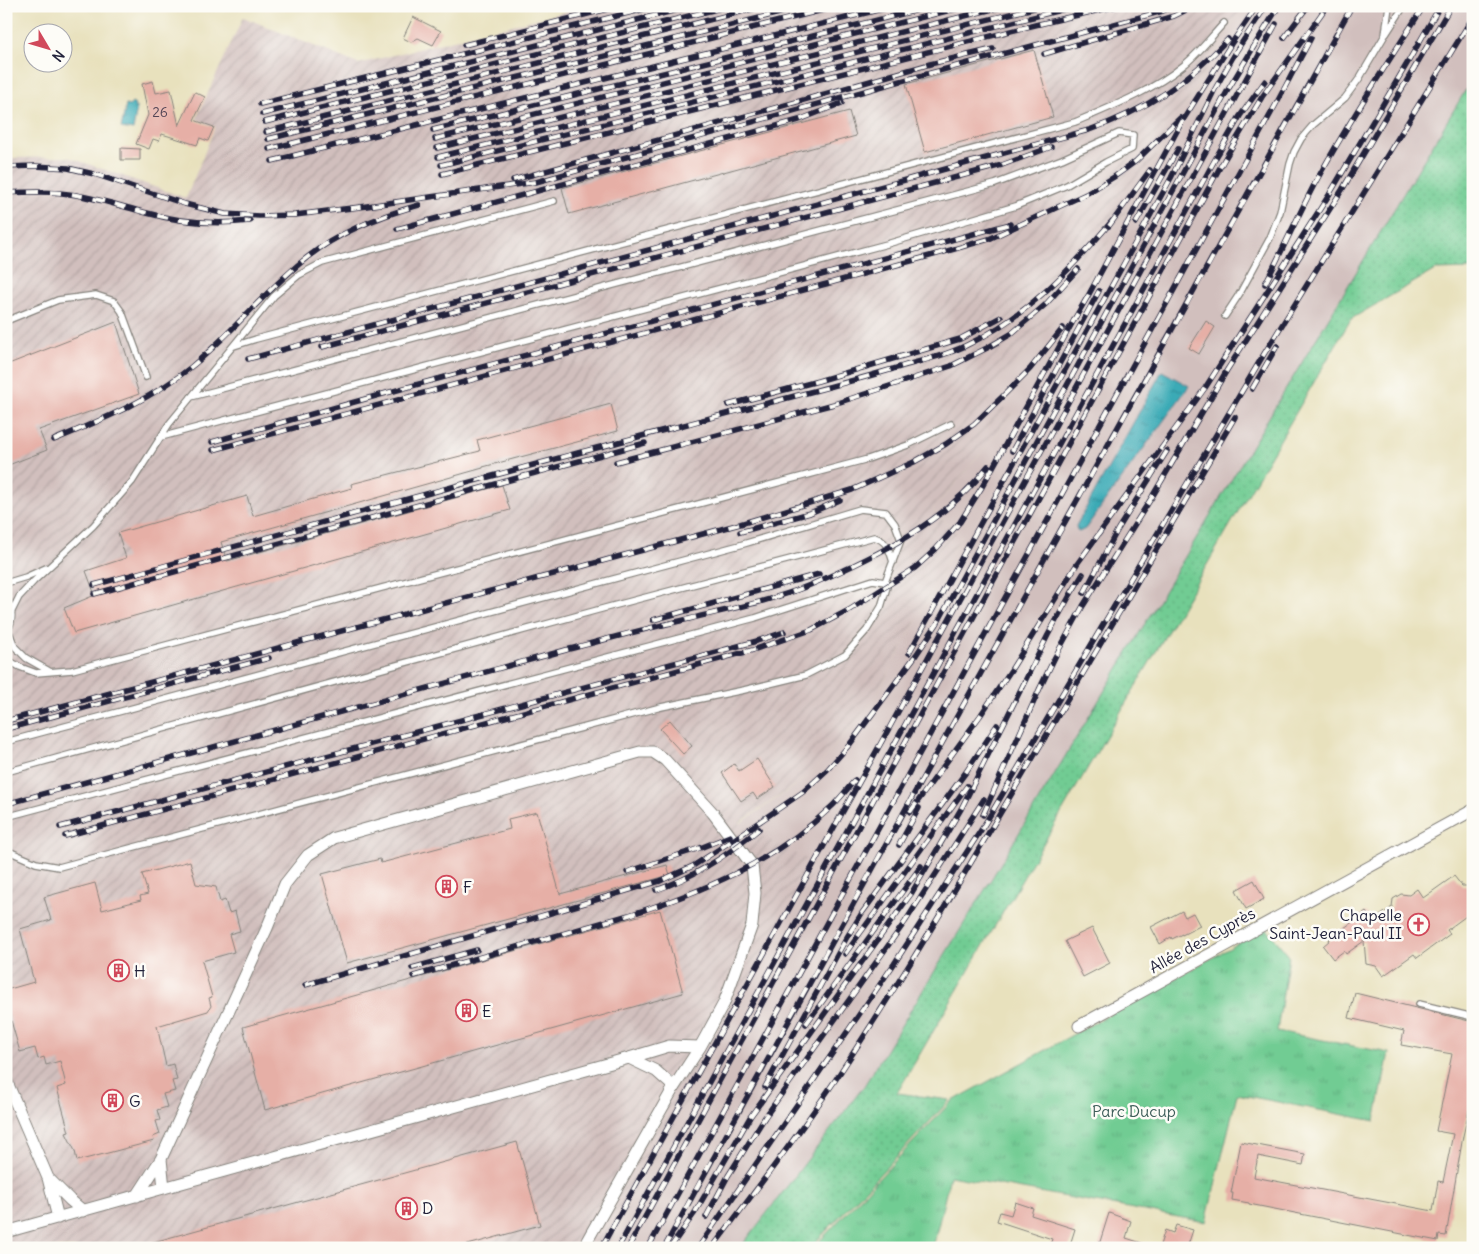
<svg xmlns="http://www.w3.org/2000/svg" width="1479" height="1254" font-family="Delius,sans-serif">
	<defs>
		<pattern id="industrial-furrows" width="10" height="10" patternUnits="userSpaceOnUse" patternTransform="scale(1.25)"><rect width="10" height="10" fill="#d1bfbd"/><path d="M-1 1l2-2M0 10L10 0M9 11l2-2" fill="none" stroke="#b3a4a3"/></pattern>
		<pattern id="grass-dots" width="8" height="8" patternUnits="userSpaceOnUse" patternTransform="scale(1.25)"><rect width="8" height="8" fill="#71cc93"/><path d="M2 2h.1M6 6h.1" fill="none" stroke="#62af80" stroke-width="1.8" stroke-linecap="round"/></pattern>
		<pattern id="park-tufts" width="24" height="20" patternUnits="userSpaceOnUse" patternTransform="scale(1.25)"><rect width="24" height="20" fill="#71cc93"/><path d="M3 7l-1-3M5 7V3M7 7l1-3M15 17l-1-3M17 17v-4M19 17l1-3" fill="none" stroke="#62af80"/></pattern>
		<pattern id="water-ripples" width="26" height="14" patternUnits="userSpaceOnUse" patternTransform="scale(1.25)"><rect width="26" height="14" fill="#3aaab6"/><path d="M2 4q2-2 4 0t4 0M15 11q2-2 4 0t4 0" fill="none" stroke="#308a95"/></pattern>
	</defs>
	<rect width="100%" height="100%" fill="#fdfcf7"/>
	<filter id="ink" filterUnits="userSpaceOnUse"><feTurbulence type="fractalNoise" baseFrequency=".02" numOctaves="2"/><feDisplacementMap in="SourceGraphic" scale="10" xChannelSelector="R" yChannelSelector="G"/><feConvolveMatrix kernelMatrix="1 2 1 2 8 2 1 2 1" color-interpolation-filters="sRGB"/></filter>
	<filter id="wash" filterUnits="userSpaceOnUse"><feTurbulence type="fractalNoise" baseFrequency=".0096" numOctaves="4" result="noise"/><feDisplacementMap in="SourceGraphic" scale="20" xChannelSelector="R" yChannelSelector="G"/><feGaussianBlur stdDeviation="1.12" result="paint"/><feColorMatrix in="noise" values="0 0 0 0 0 0 0 0 0 0 0 0 0 0 0 0 0 1.4 0 .05"/><feComposite in="paint" operator="in"/></filter>
	<g filter="url(#wash)">
		<rect width="100%" height="100%" fill="#e8e1bd"/>
		<!-- industrial -->
		<path fill="url(#industrial-furrows)" d="M588,6H1246L1233,22L1084,285L990,396L1013,415L933,510L961,536L875,698L811,775L739,823L818,865L608,1248H6V158L68,157L186,198L215,127L196,119L243,17L358,64Z"/>
		<!-- railway -->
		<path fill="#d1bfbd" d="M1246,6H1473V78L989,883L864,1086L740,1248H608L817,865L739,824L811,775L875,698L961,536L933,510L1013,415L989,397L1084,285L1233,22Z"/>
		<!-- grass -->
		<path fill="url(#grass-dots)" stroke="#4a7767" d="M1473,78V269L1435,270L1351,319L897,1093L950,1100L810,1248H740L864,1086L989,883Z"/>
		<!-- park -->
		<path fill="url(#park-tufts)" stroke="#4a7767" d="M1266,928L1289,956L1277,1031L1389,1053L1375,1121L1237,1094L1206,1222L950,1176L933,1248H813L951,1102Z"/>
		<!-- water -->
		<path fill="url(#water-ripples)" stroke="#2e6678" d="M132,103L135,105L134,107L137,108L133,130L121,128L126,105L129,106Z
			M1162,371L1189,386L1085,529L1079,532L1077,531L1076,526Z"/>
		<g id="blocks">
			<!-- building -->
			<path fill="#e6afa6" d="M413,17L441,31L433,45L418,38L411,42L403,38Z
				M1034,50L1053,117L925,152L906,84Z
				M153,81L156,93L171,90L179,126L195,92L205,97L194,120L214,127L208,141L200,138L197,145L162,134L159,141L153,139L149,149L136,144L148,115L142,84Z
				M849,111L856,136L569,214L562,188Z
				M121,148L140,149V160H121Z
				M1206,321L1215,327L1199,354L1189,348Z
				M116,322L139,394L39,430L47,450L6,466V365Z
				M611,404L618,431L483,467V468L221,542L227,561L502,485L510,510L74,633L64,608L95,595L86,571L126,558L118,533L247,496L253,516L352,488L351,484L480,451L477,440Z
				M670,720L692,746L683,754L660,729Z
				M757,759L775,787L757,799L753,793L741,801L722,773L734,764L739,771Z
				M537,812L560,894L667,865L670,875L347,963L322,874L380,859L381,863L510,829L508,819Z
				M190,861L196,884L216,887L220,902L225,900L229,913L235,911L240,931L229,934L234,952L202,961L212,997L209,998L211,1006L208,1011L157,1026L166,1066L173,1064L177,1080L172,1081L175,1091L163,1094L167,1107L157,1110L160,1120L156,1121L160,1134L153,1137L154,1141L77,1161L75,1151L66,1133L69,1132L57,1088L66,1085L60,1061L46,1065L44,1057L38,1059L35,1048L20,1052L6,1003V990L34,982L20,929L51,920L44,897L95,883L102,910L141,900L140,896L148,894L142,874Z
				M1454,876L1462,886H1466L1471,889L1470,898L1473,902V911L1447,930L1450,934L1417,958L1414,954L1383,976L1376,966L1366,964L1364,941L1346,954L1344,951L1333,959L1323,946L1330,940L1329,939L1366,912L1373,921L1392,907L1393,899L1401,894L1409,895L1417,889L1423,898Z
				M1254,880L1264,899L1246,909L1236,890Z
				M660,910L683,993L265,1110L243,1027Z
				M1182,911L1185,917L1193,913L1200,926L1182,935V934L1172,939L1171,937L1160,944L1151,927Z
				M1092,928L1110,963L1083,977L1065,941Z
				M1355,993L1473,1022V1111L1469,1110L1463,1136L1446,1236L1439,1235L1438,1241L1249,1204V1203L1232,1200L1233,1193H1231L1241,1142L1305,1154L1303,1165L1258,1156L1254,1177L1433,1211L1438,1181L1443,1182L1453,1134L1436,1131L1452,1054L1401,1045L1404,1031L1349,1018Z
				M517,1142L540,1225L457,1248H146V1244Z
				M1015,1202L1033,1208L1031,1215L1075,1229L1069,1248H1049L1052,1239L997,1221L1000,1212L1011,1215Z
				M1109,1213L1131,1221L1126,1238L1151,1246L1150,1248H1098Z
				M1176,1225L1193,1230L1187,1248H1159L1165,1230L1173,1233Z"/>
		</g>
	</g>
	<g filter="url(#ink)">
		<use href="#blocks" fill-opacity="0" stroke="#85827c" stroke-width="1"/>
		<g fill="none" stroke-linecap="round" stroke-linejoin="round">
			<defs>
				<path id="lane" d="M1386,34L1404,6
					M1225,316L1240,293L1270,238L1280,212L1290,164L1294,152L1301,139L1313,125L1345,98L1359,79L1385,35L1389,6
					M6,321L58,300L96,295L114,301L122,312L146,377
					M234,346L256,339L1075,122C1111,107 1154,90 1184,65C1199,53 1211,37 1224,23
					M161,437L887,244L1016,206L1067,185L1106,162L1132,149L1133,135L1119,133L1062,159L995,184L191,397
					M6,583L26,577L46,568
					M11,613L19,597L34,581L93,526L132,482L169,424L274,296L299,275L322,263L554,201
					M7,627L15,647L26,658L49,671
					M6,659L20,667L36,673L72,670L868,459L908,445L951,424
					M6,742L740,545L860,509L886,512L895,524L901,540L885,582
					M6,772L605,608L874,537C887,541 889,549 893,562
					M6,817L755,618L873,580L885,582L887,587L881,607L867,630L845,655L806,675L744,690L661,707L59,867L36,863L6,850
					M1419,1004L1473,1017"/>
				<path id="street" d="M6,602C10,611 10,620 6,628
					M1079,1026L1473,810
					M6,1080L48,1178
					M674,1087L656,1071L629,1058L669,1046L700,1047
					M161,1159L267,928L285,884L308,855L334,838L640,752H653L665,760L713,813L752,865L755,893L752,925L724,1003L700,1047L674,1087L583,1248
					M137,1196L161,1159L164,1188
					M58,1218L48,1178L70,1200L83,1211
					M6,1232L629,1058"/>
			</defs>
			<!-- lane casing -->
			<use href="#lane" stroke="#85827c" stroke-width="8"/>
			<!-- street casing -->
			<use href="#street" stroke="#85827c" stroke-width="13"/>
			<!-- lane -->
			<use href="#lane" stroke="#fff" stroke-width="5.5"/>
			<!-- street -->
			<use href="#street" stroke="#fff" stroke-width="11"/>
			<defs>
				<path id="rail" d="M1284,38L1308,6
					M464,45L620,6
					M1044,54L1174,16L1194,6
					M260,104L657,6
					M262,114L693,6
					M265,122L729,6
					M433,130L934,6
					M266,132L764,6
					M268,139L796,9
					M435,139L967,6
					M437,148L1005,6
					M269,149L839,6
					M438,157L1042,6
					M272,161L894,6
					M441,165L1077,6
					M6,167L35,166L68,168L94,174L185,204L225,214L259,216L295,215L360,207L536,182L901,81L1163,11L1176,6
					M442,174L1035,25L1117,6
					M513,180L800,101L930,64L993,49
					M6,193C29,192 53,191 76,195C99,199 121,206 143,212C178,222 215,225 250,221
					M1136,223L1178,149
					M1109,226L1150,170
					M397,229L799,120L842,103
					M1265,284C1282,251 1297,218 1314,185C1348,123 1386,65 1424,6
					M322,347L1002,165L1051,147
					M248,359L1089,130C1146,110 1187,83 1228,39
					M1252,389L1277,346
					M728,405L818,381L960,339L1001,317
					M54,440C101,420 151,400 191,367C233,333 266,289 309,256C341,231 380,216 419,205
					M212,442L408,387L1010,224
					M213,450L937,254L989,239L1086,194L1114,177L1136,161L1180,118
					M1012,451L1099,291
					M616,462L834,404L951,366L987,348L1011,334L1046,304L1078,269
					M740,532L810,513L840,500
					M94,585C289,532 484,477 680,426C751,407 822,390 893,369C918,361 947,356 971,343C1028,315 1071,269 1112,221
					M1084,593L1118,529L1167,451
					M94,594L645,443
					M653,620L819,574
					M909,653L1171,178L1215,89L1237,50L1266,6
					M6,721L740,524L852,490L914,462L946,444L974,424L1003,396L1030,369L1063,328
					M6,729L269,658
					M6,804C193,753 379,701 566,650C607,639 647,628 689,619C729,609 772,601 810,585C875,557 945,523 988,466
					M910,812L980,716L1011,670L1077,564L1205,388L1329,195L1408,62L1440,6
					M983,815L1040,688L1055,657L1083,606L1152,497L1227,370L1342,190L1451,6
					M60,827L757,641L784,632
					M65,836L753,650L811,630L849,610L915,568L936,549L960,522L982,487L1075,318L1088,296L1183,120L1231,44L1257,6
					M899,845L919,808
					M627,872L700,848L730,836
					M656,890C695,877 728,855 759,829
					M845,954L967,786
					M412,968L477,950
					M414,976L629,915C702,892 774,862 830,808C839,800 847,789 855,780
					M305,985L660,881L693,866L733,840L803,792L827,770L850,744L916,655L937,624L1229,88L1256,43L1279,6
					M806,1024L921,866
					M765,1087L847,937L862,913L966,772L997,725
					M706,1217L728,1176L765,1117L905,922L984,799
					M601,1248L887,732L1276,24
					M618,1248L1218,154L1240,116L1265,81
					M628,1248L1224,160L1262,97L1327,6
					M648,1248L1275,106L1311,38
					M664,1248C890,832 1123,421 1352,6
					M670,1248L694,1214L750,1117L911,894L961,809L1048,635L1069,597L1083,574
					M698,1248L894,964L983,827L1264,354L1473,17
					M712,1248C754,1193 797,1137 836,1079C873,1023 909,966 944,908L1235,417"/>
			</defs>
			<!-- rail casing -->
			<use href="#rail" stroke="#22223b" stroke-width="5.5"/>
			<!-- rail -->
			<use href="#rail" stroke="#fdfcf7" stroke-width="4" stroke-dasharray="11" stroke-linecap="butt"/>
		</g>
	</g>
	<!-- icons -->
	<defs>
		<symbol id="building-ring" viewBox="-11 -11 22 22"><circle r="9.5" fill="#fdfcf7" stroke="#d1495b" stroke-width="1.5"/><path d="M-4-6H4V6H1V3H-1V6H-4ZM-2.5-4.3h1.7v1.8h-1.7ZM.8-4.3h1.7v1.8H.8ZM-2.5-1h1.7V.8h-1.7ZM.8-1h1.7V.8H.8Z" fill="#d1495b"/></symbol>
		<symbol id="church-ring" viewBox="-11 -11 22 22"><circle r="9.5" fill="#fdfcf7" stroke="#d1495b" stroke-width="1.5"/><path d="M-1.2-6h2.4v3.5h3.3v2.4h-3.3V6h-2.4V-.1h-3.3v-2.4h3.3Z" fill="#d1495b"/></symbol>
	</defs>
	<g fill-rule="evenodd">
		<use href="#building-ring" x="434" y="874" width="25" height="25"/>
		<use href="#church-ring" x="1406" y="912" width="25" height="25"/>
		<use href="#building-ring" x="106" y="958" width="25" height="25"/>
		<use href="#building-ring" x="454" y="998" width="25" height="25"/>
		<use href="#building-ring" x="100" y="1088" width="25" height="25"/>
		<use href="#building-ring" x="394" y="1196" width="25" height="25"/>
	</g>
	<g text-anchor="middle" dominant-baseline="central" stroke-width="5" stroke-linejoin="round" paint-order="stroke">
		<!-- number labels -->
		<g font-size="14" fill="#534556">
			<text x="160" y="112">26</text>
		</g>
		<!-- poi labels -->
		<g font-size="16" fill="#22223b" stroke="#fdfcf7" text-anchor="start">
			<text x="463" y="887">F</text>
			<text x="1402" y="915" text-anchor="end">Chapelle<tspan x="1402" dy="18">Saint-Jean-Paul II</tspan></text>
			<text x="134" y="971">H</text>
			<text x="482" y="1011">E</text>
			<text x="129" y="1101">G</text>
			<text x="422" y="1208">D</text>
		</g>
		<!-- street labels -->
		<g font-size="16" fill="#22223b" stroke="#fdfcf7">
			<text transform="translate(1202 940) rotate(-29)">Allée des Cyprès</text>
		</g>
		<!-- park labels -->
		<g font-size="16" fill="#3e5e5a" stroke="#fdfcf7">
			<text x="1134" y="1111">Parc Ducup</text>
		</g>
	</g>
	<!-- margin -->
	<rect width="1479" height="1254" fill="none" stroke="#fdfcf7" stroke-width="25"/>
	<!-- north arrow -->
	<g transform="translate(48 48) rotate(128)"><circle r="24" fill="#fdfcf7" stroke="#a5a5ac"/>
	<path d="M0-4L9 19L0 12L-9 19Z" fill="#d1495b"/>
	<text y="-8" font-size="14" font-weight="bold" text-anchor="middle" fill="#22223b">N</text>
	</g>
</svg>
